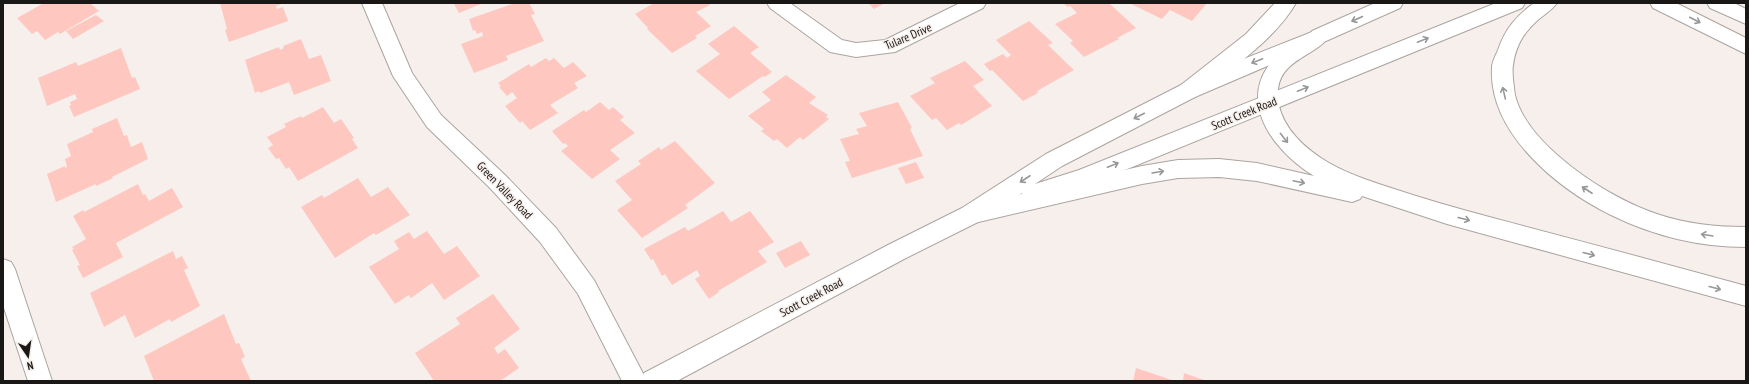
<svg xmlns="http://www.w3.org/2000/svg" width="1749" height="384" font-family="'PT Sans Narrow',sans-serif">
	<rect width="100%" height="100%" fill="#f6efeb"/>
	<!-- building -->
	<path fill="#fec8c1" d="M44,3H90L99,11L60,34L58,32L45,40L37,31L32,34L17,18Z
		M220,3H284L276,6L277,9L283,7L288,21L229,42L225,30L227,29Z
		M456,3H483L459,13L454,4Z
		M515,3H529L535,14L531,15L544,41L506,56L508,60L474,73L461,44L483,36L482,32L477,34L475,30L473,31L469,19Z
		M654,3H708L710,5L696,12L711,26L695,36L697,38L672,53L647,29L648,28L635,14Z
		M868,3H885L874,9Z
		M1066,3H1109L1136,28L1117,38L1119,39L1084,57L1070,43L1073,41L1055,24L1077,13L1070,6L1068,7L1064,4Z
		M1129,3H1207L1192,21L1170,10L1162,19Z
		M96,15L104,21L73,39L66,31Z
		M1029,21L1053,43L1048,45L1074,70L1037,91L1038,93L1023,101L992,70L990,71L984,64L1003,54L1007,58L1011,55L996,40Z
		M734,26L759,47L750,53L772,72L765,77L763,76L729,99L696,71L720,54L708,44Z
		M301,39L309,59L321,55L331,81L294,95L289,82L260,93L259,91L255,93L245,60L279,47L280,50L284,48L283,46Z
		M121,48L132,78L135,77L140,89L74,117L69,106L71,105L70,102L77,99L75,94L47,106L38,78L76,62L78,66Z
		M546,58L549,61L554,58L564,68L573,62L587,76L574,83L578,88L550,105L558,113L530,130L522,121L520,123L505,106L517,98L512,92L507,96L499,87L501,86L498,83L529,64L531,67Z
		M965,61L984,80L973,86L992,106L961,125L959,123L947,130L936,118L932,120L910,96L935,83L930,78Z
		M786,75L816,97L809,103L828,115L826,117L829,119L803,140L800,137L787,148L777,139L774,141L761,131L764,129L748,116L771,100L762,92Z
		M600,102L609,110L613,107L624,117L620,120L635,133L610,150L620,159L592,179L561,151L568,146L565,143L563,144L552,131L584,110L586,112Z
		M898,102L912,128L910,129L923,156L852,178L845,162L850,161L840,139L859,134L856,129L867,126L859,113Z
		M323,107L334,123L341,119L354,138L352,139L358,148L298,181L289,167L286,169L279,158L276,159L268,148L273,145L267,137L286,127L284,124L301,116L302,118Z
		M117,118L124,136L127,135L131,147L142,142L148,159L112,177L113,178L96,186V184L56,202L47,174L65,166V168L67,167L65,159L71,156L67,144L93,132L92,129Z
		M675,141L715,183L685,205L688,208L642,238L617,210L632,200L615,181L641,164L638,161L659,147L661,150Z
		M916,162L924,178L906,184L898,168Z
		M358,178L371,197L388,187L410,215L376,235L374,233L335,258L301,207L322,195L324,198Z
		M138,184L143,195L145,194L149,201L172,188L183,207L116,243L123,257L83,278L77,266L80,265L72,250L74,249L72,247L86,239L73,216L83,210L84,212Z
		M723,211L731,222L750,211L774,242L758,251L767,262L718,291L719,292L709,299L695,279L700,276L697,270L672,285L665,274L662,276L653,259L651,260L644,249L685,227L688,231Z
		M427,231L444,254L457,246L480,276L444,300L432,283L411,298L409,295L395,304L369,267L399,249L394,241L409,232L414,239Z
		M801,241L810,255L785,268L776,253Z
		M173,251L176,259L182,256L188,268L184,270L200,306L171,322L170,319L135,338L125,315L104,327L90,293Z
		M493,294L520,329L494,348L498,354L505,349L519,368L500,381H434L415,353L460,324L456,318Z
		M224,314L236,344L239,343L245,357L241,359L251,381H154L144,356Z
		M1136,368L1175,381H1133Z
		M1184,373L1204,380V381H1183Z"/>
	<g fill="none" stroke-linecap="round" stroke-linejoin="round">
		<defs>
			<path id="minor" d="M362,3H382L412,73L441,115L505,175L556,228L594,280L647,381H622L578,294L540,242L489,187L427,127L393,76Z
				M767,3H790L842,40L856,43L885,40L960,3H986L983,8L895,52L856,57L830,52L770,8Z
				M3,259L11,262L15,269L52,381H28L3,305Z"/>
			<path id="tertiary" d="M1496,3H1525L1522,8L1093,183L1032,203L1024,200L1022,193L978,222L904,259L677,381H641L644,373L888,245L962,208L1046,154L1181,85L1221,68L1312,32L1319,34L1322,39L1319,44L1195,97L1062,166L1035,184L1079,170Z"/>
			<path id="secondary" d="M1375,3H1403L1400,8L1326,41L1319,43L1312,41L1309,36L1312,31Z"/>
			<path id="motorway" d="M1275,3H1296C1273,42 1230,69 1195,97L1188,99L1181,97L1178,91L1181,85L1246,34Z
				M1534,3H1557C1552,10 1545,14 1539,19C1524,32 1516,45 1513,65C1512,70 1513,75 1513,80C1514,85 1514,90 1515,95C1527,146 1610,199 1657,214C1686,224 1716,227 1746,227V247C1699,247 1654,236 1611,215C1558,189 1488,133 1492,67C1492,62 1496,55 1498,50C1505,29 1516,16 1534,3Z
				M1650,3H1676L1746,38V54L1653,8Z
				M1707,3H1734L1746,9V24L1710,8Z
				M1319,29L1326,31L1329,36C1318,55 1281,59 1278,89C1275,119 1298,143 1321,158C1342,172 1367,180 1391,188C1424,199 1459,209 1493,218C1577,240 1662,263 1746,286V306L1447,224L1362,196L1360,199L1352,202L1257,181L1219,177L1178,178L1142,184L970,224L962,222L959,215L962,208L970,206L1142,166L1178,160L1219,159L1257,163L1314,176C1267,147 1231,91 1285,49C1295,41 1307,33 1319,29Z"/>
		</defs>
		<!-- minor casing -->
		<use href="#minor" stroke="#aba4a1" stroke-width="2"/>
		<!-- tertiary casing -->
		<use href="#tertiary" stroke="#aba4a1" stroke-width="2"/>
		<!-- secondary casing -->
		<use href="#secondary" stroke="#aba4a1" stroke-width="2"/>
		<!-- motorway casing -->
		<use href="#motorway" stroke="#aba4a1" stroke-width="2"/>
		<!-- minor -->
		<use href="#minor" fill="#fff" fill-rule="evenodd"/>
		<!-- tertiary -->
		<use href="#tertiary" fill="#fff" fill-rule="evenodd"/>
		<!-- secondary -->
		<use href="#secondary" fill="#fff" fill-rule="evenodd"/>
		<!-- motorway -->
		<use href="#motorway" fill="#fff" fill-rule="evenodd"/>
	</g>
	<!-- one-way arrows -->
	<defs><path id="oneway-shaft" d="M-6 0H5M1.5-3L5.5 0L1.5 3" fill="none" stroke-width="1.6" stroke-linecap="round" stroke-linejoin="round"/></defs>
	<g stroke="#989797">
		<use href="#oneway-shaft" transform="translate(1357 19) rotate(156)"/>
		<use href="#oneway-shaft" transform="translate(1695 20) rotate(27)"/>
		<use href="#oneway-shaft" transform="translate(1423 40) rotate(-22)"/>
		<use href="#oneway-shaft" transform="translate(1257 61) rotate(158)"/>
		<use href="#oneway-shaft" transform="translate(1303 89) rotate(-22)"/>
		<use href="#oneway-shaft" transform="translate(1504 93) rotate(-103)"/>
		<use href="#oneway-shaft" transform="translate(1139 116) rotate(153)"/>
		<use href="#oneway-shaft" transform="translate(1284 138) rotate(52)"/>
		<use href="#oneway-shaft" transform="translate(1113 165) rotate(-22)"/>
		<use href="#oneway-shaft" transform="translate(1158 172) rotate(-9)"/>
		<use href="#oneway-shaft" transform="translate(1025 179) rotate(147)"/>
		<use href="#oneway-shaft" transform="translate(1299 182) rotate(12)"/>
		<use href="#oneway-shaft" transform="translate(1587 190) rotate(-147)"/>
		<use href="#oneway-shaft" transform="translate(1464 219) rotate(15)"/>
		<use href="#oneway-shaft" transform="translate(1707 235) rotate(-171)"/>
		<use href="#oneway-shaft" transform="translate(1589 254) rotate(15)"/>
		<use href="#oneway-shaft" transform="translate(1715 288) rotate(15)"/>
	</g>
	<g text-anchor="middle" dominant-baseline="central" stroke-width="3" stroke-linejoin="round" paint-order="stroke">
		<!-- street labels -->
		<g font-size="12" fill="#1a1817" stroke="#f6efeb">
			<text transform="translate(908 36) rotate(-23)">Tulare Drive</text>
			<text transform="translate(1244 113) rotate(-22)">Scott Creek Road</text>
			<text transform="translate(505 190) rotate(46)">Green Valley Road</text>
			<text transform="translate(811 297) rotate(-28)">Scott Creek Road</text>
		</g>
	</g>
	<!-- border -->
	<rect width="1749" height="384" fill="none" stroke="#1a1817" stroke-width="8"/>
	<!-- north arrow -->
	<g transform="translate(28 356) rotate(167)" stroke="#f6efeb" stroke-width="3" paint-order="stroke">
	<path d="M0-3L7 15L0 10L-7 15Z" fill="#1a1817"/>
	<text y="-6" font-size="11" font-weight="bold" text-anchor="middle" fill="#1a1817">N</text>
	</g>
</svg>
